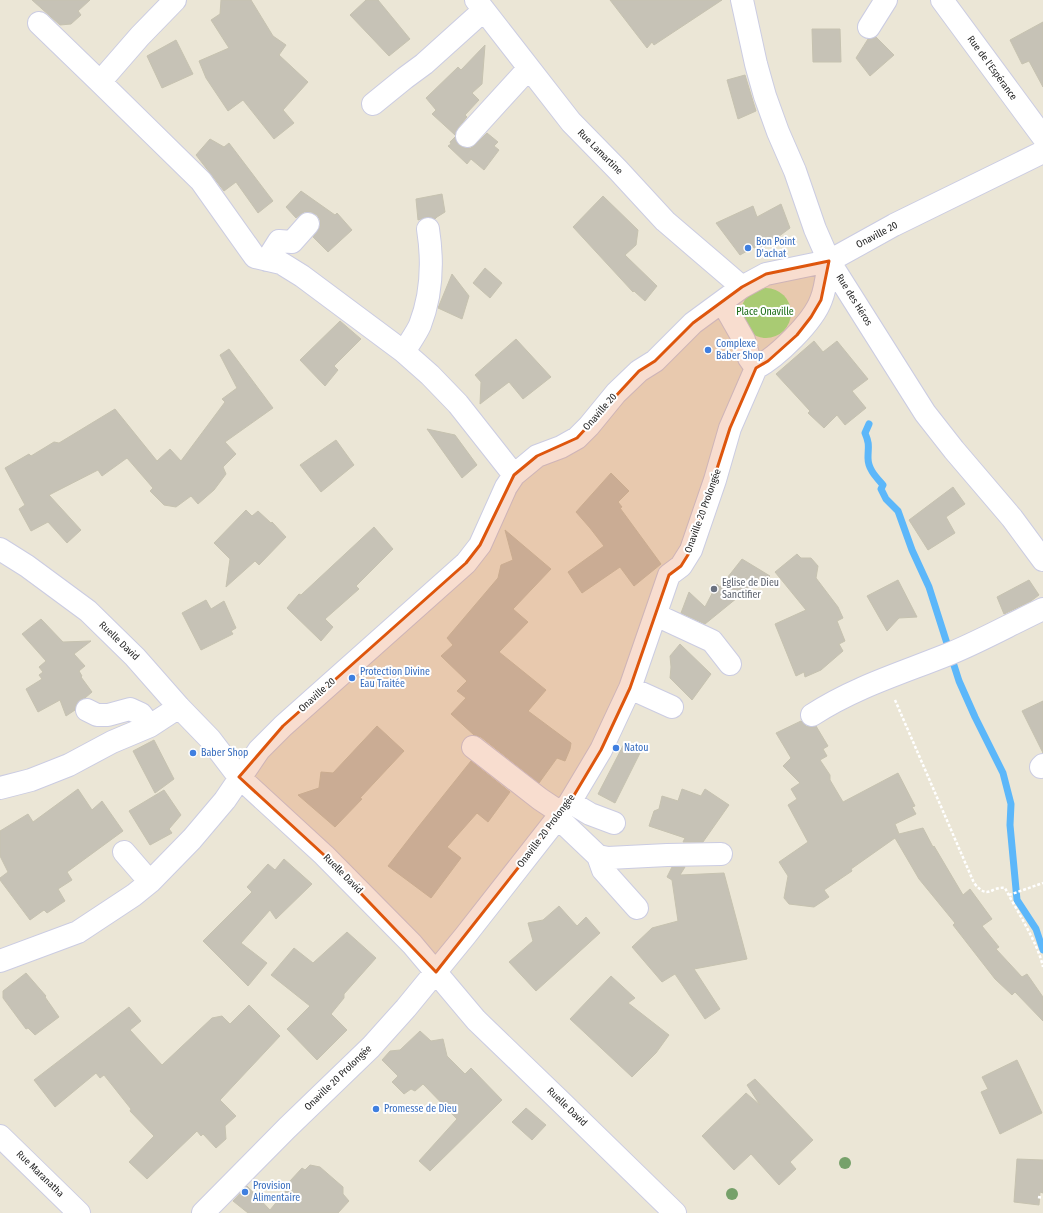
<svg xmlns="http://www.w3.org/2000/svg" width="1043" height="1213" font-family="'Fira Sans Condensed',sans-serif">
	<rect width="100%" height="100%" fill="#ebe6d6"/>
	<!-- green -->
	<path fill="#9de98c" d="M741 313a25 25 0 1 1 50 0a25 25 0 1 1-50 0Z"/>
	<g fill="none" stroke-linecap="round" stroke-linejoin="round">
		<!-- stream -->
		<path stroke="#5cb7fa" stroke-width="7" d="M869,424L865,433C870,445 868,446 868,458C868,469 876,477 883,485L881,489L886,499L898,511L912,550L929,587L959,681L975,717L1003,773L1011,804L1010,825L1017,900L1036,929L1043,950"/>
	</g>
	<!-- building -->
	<path fill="#c6c2b6" stroke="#c6c2b0" d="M32,0H90L78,11L81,15L71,24L60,25Z
		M221,0H251L273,36L286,45L279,55L308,82L283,110L294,123L274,139L243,100L228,111L206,78L199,61L229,48L211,20L220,14Z
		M366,0H378L410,39L389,56L350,15Z
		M610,0H722L654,45L652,42L647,48Z
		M1043,22V87L1029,61L1022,64L1010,40Z
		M812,29H840L841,62H813Z
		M876,37L894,55L870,76L856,58L868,39Z
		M176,40L193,74L162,88L147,56Z
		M485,45L482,84L472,93L479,100L465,115L467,117L458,128L455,135L432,114L436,110L426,98L458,67L461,70Z
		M745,75L756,111L738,119L727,80Z
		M487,133L498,142L494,146L499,150L484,170L471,159L467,164L448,146L451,144L450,142L455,137L459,145L465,148H471L476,144Z
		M210,139L224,147L229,143L273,201L258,213L236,182L224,191L196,155Z
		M301,191L335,215L337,213L352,230L328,252L313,237L320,226V220L317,215L311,212H304L296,218L286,207Z
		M442,194L445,212L437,217L435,219L427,217L418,220L416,199Z
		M603,196L638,230L636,245L625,255L657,286L645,301L634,291L633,292L573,227Z
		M781,204L790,228L758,252L754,247L740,255L716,223L753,206L757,217Z
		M485,268L502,283L490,298L473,283Z
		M452,274L469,296L462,319L438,308Z
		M340,321L361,339L334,366L338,370L325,386L300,360Z
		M516,339L551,377L523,399L509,382L480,404L481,382L475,375Z
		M814,341L823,352L837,341L868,379L852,391L866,408L845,425L837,415L824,428L808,413L810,411L776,374Z
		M229,349L273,408L225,442L236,454L223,467L226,474L214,490L198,504L191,496L176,507L164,505L150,491L153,488L127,458L102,476L98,470L49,495L81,530L67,543L48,522L31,531L19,509L25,505L5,468L29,454L31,456L54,442L59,443L115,409L157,461L170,449L181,461L225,402L222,399L237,388L220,355Z
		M427,429L455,435L477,465L462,478Z
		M336,440L354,465L321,492L300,465Z
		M611,473L629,491L618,502L622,507L620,508L661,564L634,586L620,567L582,593L568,572L604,546L590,528L576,512Z
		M953,487L965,504L946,517L955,533L928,550L909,520Z
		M246,510L252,516L258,511L271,523L272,522L286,537L259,565L255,561L226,587L230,559L214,543Z
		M374,527L393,549L356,586L359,589L325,619L333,627L321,641L287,608L299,594L301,595Z
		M505,530L551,569L513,609L528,622L499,652L546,690L528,711L571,743L570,749L565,761L557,758L539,783L481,737L474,735L451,714L466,698L457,691L467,681L441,656L453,645L447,638L498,578L501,565L513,560Z
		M797,554L801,558H811L818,566L816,578L838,607L843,618L837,621L845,641L839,644L843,651L821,670L805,677L804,672L796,676L775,624L806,610L775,572Z
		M742,559L770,576L737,598L705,624L681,613L689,592L705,607L717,584L720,587Z
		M898,580L917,617L899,618L887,631L867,596Z
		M1029,580L1039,595L1031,601L1004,614L997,597Z
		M206,600L211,609L224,601L236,628L231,631L233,634L201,650L182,613Z
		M41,619L63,642L91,641L74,654L85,666L79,671L82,676L81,677L92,692L85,698L80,700L76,705L75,710L66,716L60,700L38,712L26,689L42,679L39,675L43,672L39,667L46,661L22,634Z
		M680,644L711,674L692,700L670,678L671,667L670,656Z
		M1043,701V753L1022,711Z
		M801,721L806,726L812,727L816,726L828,746L823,749L827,756L820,760L830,775V780L843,802L898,773L915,806L912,807L916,814L895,824L899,834L923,828L933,847L934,846L963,895L970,889L992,919L982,926L999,947L996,949L1022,977L1027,974L1043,997V1021L1015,992L1012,995L995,979L953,925L955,923L919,879L895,838L851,869L852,871L824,890L829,897L814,907L789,904L784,898L788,876L779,862L808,842L788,805L797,799L791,789L800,783L783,766L791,758L776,733Z
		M377,726L404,751L360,798L362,799L335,827L298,795L319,788L321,772L333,773Z
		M154,740L174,779L155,793L133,751Z
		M625,742L641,751L615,803L598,794Z
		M471,761L510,792L488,822L477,813L447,847L461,858L431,898L388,866L419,826Z
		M78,789L92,810L102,801L123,831L67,872L72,880L58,889L65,901L47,913L44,910L30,920L0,880V878L8,872L0,856V831L28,814L33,822Z
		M682,789L701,796L705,789L729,805L703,842H683L685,838L649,826L654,811L659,809L662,796L678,801Z
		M164,790L181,815L169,829L172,833L150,845L129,811Z
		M284,859L312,884L276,919L270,910L241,943L267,963L248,986L203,941L252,892L247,887L268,864L275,870Z
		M672,867H685L680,875L724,873L747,959L694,969L720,1009L705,1019L675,974L662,982L632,947L652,928L678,921L672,880L667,877Z
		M559,906L577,926L586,917L600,933L536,991L509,962L533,941L528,923L543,920Z
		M347,932L376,958L344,994V998L331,1014L347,1030L317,1060L287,1029L310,1006L271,975L294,948L313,963Z
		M26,973L46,996L45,997L59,1017L35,1035L28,1028L26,1029L3,998V991Z
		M611,976L635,998L628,1003L669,1035L656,1053L632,1077L570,1019Z
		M249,1005L280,1036L220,1100L236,1116L225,1126L226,1139L216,1148L203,1134L201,1136L197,1131L147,1179L129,1162L154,1136L130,1111L131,1109L104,1075L100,1078L96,1073L55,1107L34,1080L129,1007L141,1021L130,1030L162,1065L212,1018L222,1016L230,1024Z
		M420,1031L431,1041L443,1039L447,1056L465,1074L471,1068L502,1100L430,1171L419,1161L457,1119L423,1084L415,1091L411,1089L404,1094L392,1082L398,1076L382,1060L390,1051L400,1050Z
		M1017,1060L1042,1113L1000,1134L981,1092L988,1089L982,1077Z
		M755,1079L813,1140L790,1162L796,1169L779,1185L751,1154L734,1170L702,1136L746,1093L760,1105L747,1085Z
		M526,1108L546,1125L532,1140L512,1122Z
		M1017,1159L1043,1160V1193L1040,1192L1039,1205L1014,1202Z
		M310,1165L320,1167L343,1187V1194L349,1201L338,1213H248L233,1201L247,1186L270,1210L289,1187L290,1181L302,1168L305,1170Z"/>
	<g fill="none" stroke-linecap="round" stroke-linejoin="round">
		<defs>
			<path id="minor" d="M476,0L571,122L618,170L665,221L742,287
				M742,0L756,64L765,96L778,132L795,171L815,229L829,261L925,413L954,450L1012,518L1043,560
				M942,0L1043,137
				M39,23L100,82L201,181L255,257L281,263L302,276L404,352L430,375L458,404L514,475
				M869,27L886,0
				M100,82L140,36L175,0
				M373,104L405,78L424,64L484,10
				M467,136L528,69
				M267,260L279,241L292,242L308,224
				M404,352C409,343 416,334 420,325C432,294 433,261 428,229
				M756,368C777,357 813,322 821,300C826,288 827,273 829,261
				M0,549L27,566L88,611L135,657L179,707L210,739L239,777L324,855L412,944L476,1020L559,1100L675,1213
				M656,615L712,641L730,664
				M630,688L672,707
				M87,710L97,715H108L130,709L141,714L150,726
				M812,715C855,687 902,673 949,654C981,641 1011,624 1043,609
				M473,747L540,799L561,813
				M1041,767L1043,765
				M0,788L31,780L69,765L112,742L150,726L179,707
				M570,802L590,814L614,823
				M557,817L598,856L608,858L667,855L721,854
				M124,852L150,882
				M598,856L603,870L637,908
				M0,961L78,932L134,895L150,882L192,839L225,800L259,750L283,726L466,563L480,545L506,487L514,475L537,456L561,447L577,438L589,426L616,393L639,371L655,361L693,323L742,287L766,274L829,261L894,225L1043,152
				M0,1136L79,1213
				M203,1213L287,1128L371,1047L406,1008L465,936L570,802L601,750L630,688L669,575L681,566L691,550L715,480L730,428L756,368L749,358L744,340L723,303"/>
		</defs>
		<!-- minor casing -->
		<use href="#minor" stroke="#cbcce2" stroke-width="24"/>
		<!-- path -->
		<path stroke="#fff" stroke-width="2.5" stroke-dasharray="3 2" stroke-linecap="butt" d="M895,700L974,883C989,901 990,886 1005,888C1017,911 1038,943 1043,967
			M1009,895L1043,883
			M1038,1197L1043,1198"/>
		<!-- minor -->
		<use href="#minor" stroke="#fff" stroke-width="22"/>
	</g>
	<!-- trees -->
	<g fill="#76a16a">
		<circle cx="845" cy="1163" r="6"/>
		<circle cx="732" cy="1194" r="6"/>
	</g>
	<!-- marked area -->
	<path fill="#de560d" fill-opacity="0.2" stroke="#de560d" stroke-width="3" stroke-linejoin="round" d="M829,261L821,300L811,317L797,335L768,361L756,368L730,428L691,550L681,566L669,575L630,688L601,750L570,802L436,972L324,855L239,777L283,726L466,563L480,545L514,475L537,456L577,438L639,371L655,361L693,323L742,287L766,274Z"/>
	<!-- markers -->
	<g fill="#3f7fe0" stroke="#fff" stroke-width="1.5">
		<circle cx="748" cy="248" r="4"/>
		<circle cx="708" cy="350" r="4"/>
		<circle cx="352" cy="678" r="4"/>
		<circle cx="616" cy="748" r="4"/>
		<circle cx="193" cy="753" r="4"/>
		<circle cx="376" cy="1109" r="4"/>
		<circle cx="245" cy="1192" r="4"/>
	</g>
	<circle fill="#6b7280" stroke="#fff" stroke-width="1.5" cx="714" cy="589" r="4"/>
	<g text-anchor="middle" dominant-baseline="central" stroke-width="4" stroke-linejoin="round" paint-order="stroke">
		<!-- street labels -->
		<g font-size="10" fill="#272727" stroke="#fff">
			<text transform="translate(992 68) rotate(54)">Rue de l'Espérance</text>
			<text transform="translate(600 152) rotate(45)">Rue Lamartine</text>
			<text transform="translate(877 235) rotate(-28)">Onaville 20</text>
			<text transform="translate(854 300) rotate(58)">Rue des Héros</text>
			<text transform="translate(600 412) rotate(-49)">Onaville 20</text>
			<text transform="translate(703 511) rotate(-70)">Onaville 20 Prolongée</text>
			<text transform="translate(119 641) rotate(44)">Ruelle David</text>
			<text transform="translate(317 695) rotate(-42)">Onaville 20</text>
			<text transform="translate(546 831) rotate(-53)">Onaville 20 Prolongée</text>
			<text transform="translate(343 874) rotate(45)">Ruelle David</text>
			<text transform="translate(338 1078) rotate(-44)">Onaville 20 Prolongée</text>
			<text transform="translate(567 1107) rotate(44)">Ruelle David</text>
			<text transform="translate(40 1174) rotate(44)">Rue Maranatha</text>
		</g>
		<!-- shop labels -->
		<g font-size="10" fill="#366cbe" stroke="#fff" text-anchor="start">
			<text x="756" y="242">Bon Point<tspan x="756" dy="12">D'achat</tspan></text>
			<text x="716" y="344">Complexe<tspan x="716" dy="12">Baber Shop</tspan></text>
			<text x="360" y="672">Protection Divine<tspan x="360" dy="12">Eau Traitée</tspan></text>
			<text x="624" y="748">Natou</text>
			<text x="201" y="753">Baber Shop</text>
			<text x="384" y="1109">Promesse de Dieu</text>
			<text x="253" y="1186">Provision<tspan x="253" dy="12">Alimentaire</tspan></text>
		</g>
		<!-- park labels -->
		<g font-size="10" fill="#166912" stroke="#fff">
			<text x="765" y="312">Place Onaville</text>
		</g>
		<!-- worship labels -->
		<g font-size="10" fill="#5b616d" stroke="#fff" text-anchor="start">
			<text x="722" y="583">Eglise de Dieu<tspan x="722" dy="12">Sanctifier</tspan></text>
		</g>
	</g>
</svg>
